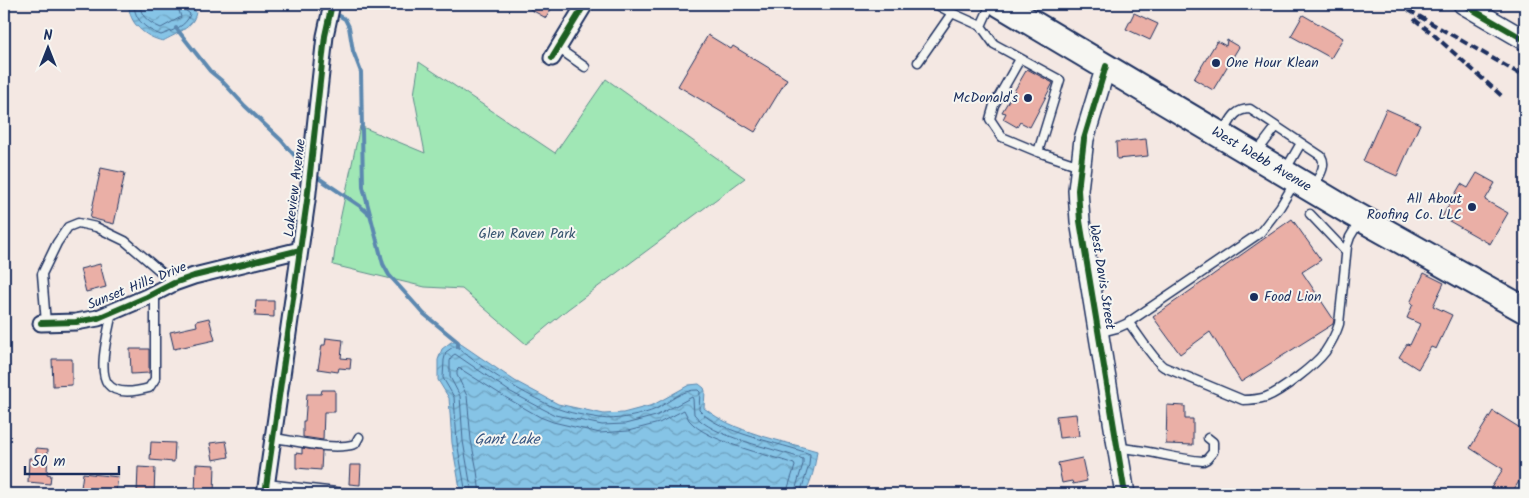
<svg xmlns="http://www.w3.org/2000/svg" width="1529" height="498" font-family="Kalam,sans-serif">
	<defs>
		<pattern id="water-waves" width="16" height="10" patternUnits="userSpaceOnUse" patternTransform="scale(1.25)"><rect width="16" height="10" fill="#86c4e6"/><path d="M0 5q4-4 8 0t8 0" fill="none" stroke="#6da0be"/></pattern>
	</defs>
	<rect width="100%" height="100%" fill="#f4e8e3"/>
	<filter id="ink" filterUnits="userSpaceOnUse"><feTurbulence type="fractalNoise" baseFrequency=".02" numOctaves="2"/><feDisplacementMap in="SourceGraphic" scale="10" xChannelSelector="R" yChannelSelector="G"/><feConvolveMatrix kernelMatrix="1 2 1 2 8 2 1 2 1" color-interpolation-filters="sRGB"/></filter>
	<g filter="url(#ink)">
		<!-- green -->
		<path fill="#a0e7b5" stroke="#5e8b8a" d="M419,62L555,153L606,79L745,178L568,309L526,344L462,289L425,287L333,265L337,234L360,126L425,153L414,95Z"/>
		<!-- water -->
		<path fill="url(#water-waves)" stroke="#5b88b0" d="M129,4H186L196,12C194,28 175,34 163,41C145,37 128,23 129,4Z
			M451,342H458L515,381L558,404L604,414L623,413L653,405L689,385L699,384L704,388L705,391L704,408C735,433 780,440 817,451C815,466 812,481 804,494H461L452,443L449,398L438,380V360L442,349Z"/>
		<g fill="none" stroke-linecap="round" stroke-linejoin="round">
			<!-- shore -->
			<path stroke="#466b94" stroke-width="1" d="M134,4C134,20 147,30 161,35C172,31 187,26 190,14L184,9L183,4
				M140,4C140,17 150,23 161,28L181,17L177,4
				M466,494L457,442L454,397L443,378L444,360L446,352L453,347C461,348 466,355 472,359C495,376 520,391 545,403C561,412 582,415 600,418C615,421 643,415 656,409C669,402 683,389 698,390L700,392L699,410C718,433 782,443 810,454L809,465L800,494
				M472,494L463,441L460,396L450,377V361L452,356L455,354L509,391L543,409L555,415L602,425L625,424L656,416L692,397L693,399L694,414C712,438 775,448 803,459V464L794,494
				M480,494L477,471L471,440L467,396L457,375V370L459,368L505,397L540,417L553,422L600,433L628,431L659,423L684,410C686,413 687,417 689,420C707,442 767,454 794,464L795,466L786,494"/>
			<!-- stream -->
			<path stroke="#5b88b0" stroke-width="4" d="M318,4L327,9
				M333,12L345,19L349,27L353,51L361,72L363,187L383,264L389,275L424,314L458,342V347
				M176,28L210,71L222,81L245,106L281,140L306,169
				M314,175L360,206L369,214"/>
		</g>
		<!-- building -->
		<path fill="#eaafa6" stroke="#1b2f5e" d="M521,4H554L546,18Z
			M1134,13L1158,24L1150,40L1126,29Z
			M1303,15L1343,38L1331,58L1291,36Z
			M708,35L731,49L733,46L787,79L755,132L678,86Z
			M1227,40L1239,47L1213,90L1194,79L1217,41L1226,46Z
			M1027,69L1053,83L1030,127L1020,122L1017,127L1003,119L1006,113L1002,112Z
			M1386,109L1420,124L1397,176L1363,161Z
			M1146,139L1148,156L1117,159L1116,142Z
			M101,168L125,173L114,224L90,218Z
			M1477,173L1495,183L1485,200L1508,213L1490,244L1442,217L1461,184L1468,188Z
			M1292,219L1321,260L1302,272L1334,320L1333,324L1241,382L1210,332L1180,354L1153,317Z
			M100,264L106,287L86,292L80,269Z
			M1424,273L1444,283L1433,306L1452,315L1436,349L1431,347L1418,369L1399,357L1407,344L1410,345L1420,324L1407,318L1413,304L1410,303Z
			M256,301H274V317L255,316Z
			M209,318L215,340L174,349L170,332L197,326L196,321Z
			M326,338L343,340L341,358L351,359L350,369L339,368L338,372L318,369L322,345H325Z
			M130,349H149V373L131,374Z
			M52,359H72V385L53,386Z
			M322,390H335V412H324L323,440L303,437V421H305L307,394H321Z
			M1167,405L1185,406V419H1193V445L1166,444Z
			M1493,411L1525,431V472L1511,494H1487L1503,469L1470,448Z
			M1076,414L1079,436L1059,438L1056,416Z
			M226,441L229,457L213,460L210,443Z
			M151,442L175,443L174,462L150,460Z
			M36,448L48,449L47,474L51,475L50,484L28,482L29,458H36Z
			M302,448L322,451L321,470L296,468V453L302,454Z
			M1082,458L1087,481L1073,484L1072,481L1062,483L1058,463Z
			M196,464L215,465L214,494H195Z
			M350,465H361L360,485L349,484Z
			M138,467L155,468L154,494H137Z
			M83,473L118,477L116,492L81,488Z"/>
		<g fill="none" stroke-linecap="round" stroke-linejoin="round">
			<defs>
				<path id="service" d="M991,4L981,26L994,44L1060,80L1038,152
					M952,13L981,26
					M558,48L585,67
					M1020,59L994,105L990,119L1002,137L1038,152L1080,166
					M918,62L952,13L935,4
					M1224,132C1231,120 1234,109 1250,109L1321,156C1327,166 1319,176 1314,186
					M1257,152L1276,127
					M1286,169L1301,143
					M1310,214L1346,252
					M112,312C109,329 97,370 108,384C117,396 138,391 149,388L155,379V293
					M46,323L42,274L57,243L68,227L78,223L96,227L125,241L174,283
					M1129,323C1137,333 1155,362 1164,367L1243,400C1250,400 1259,399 1266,397C1282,391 1315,365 1325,352C1331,343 1336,334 1339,324L1347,246L1350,237L1359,222
					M1098,333L1117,328L1126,324L1260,233L1280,207L1295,182
					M274,438C298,441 332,451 355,444L359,437
					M1118,448C1146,449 1174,459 1203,461L1207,459L1213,452V442L1208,438
					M267,484L353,494"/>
				<path id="minor" d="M552,58L585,4
					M41,323L76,322L98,318L147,297L174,283L194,276L300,250
					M265,494L307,201L325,36L332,4"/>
				<path id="tertiary" d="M1463,4L1525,40
					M1106,66L1084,139L1078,190L1080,221L1125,494"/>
				<g id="trunk">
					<path id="s1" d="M1000,4L1350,212L1525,310"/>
				</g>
			</defs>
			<!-- service casing -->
			<use href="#service" stroke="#1b2f5e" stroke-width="11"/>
			<!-- minor casing -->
			<use href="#minor" stroke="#1b2f5e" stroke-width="19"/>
			<!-- tertiary casing -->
			<use href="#tertiary" stroke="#1b2f5e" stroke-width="22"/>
			<!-- trunk casing -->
			<use href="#trunk" stroke="#1b2f5e" stroke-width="29"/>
			<!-- service -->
			<use href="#service" stroke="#f6f6f2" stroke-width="8"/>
			<!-- minor -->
			<use href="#minor" stroke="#f6f6f2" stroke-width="15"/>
			<!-- tertiary -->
			<use href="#tertiary" stroke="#f6f6f2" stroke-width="19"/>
			<!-- trunk -->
			<use href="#trunk" stroke="#f6f6f2" stroke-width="25"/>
			<!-- rail -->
			<path stroke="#1b2f5e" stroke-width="4" stroke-dasharray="8 4" stroke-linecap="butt" d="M1398,4L1525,77
				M1414,19L1433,34L1504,98"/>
			<defs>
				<path id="cycleway" d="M1463,4L1525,40
					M552,58L585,4
					M1106,66L1084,139L1078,190L1080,221L1125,494
					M41,323L76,322L98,318L147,297L174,283L194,276L300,250
					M265,494L307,201L325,36L332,4"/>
			</defs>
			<!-- cycleway casing -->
			<use href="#cycleway" stroke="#f6f6f2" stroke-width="9"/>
			<!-- cycleway -->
			<use href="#cycleway" stroke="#1b5e20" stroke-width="6"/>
		</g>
	</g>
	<!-- markers -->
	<g fill="#1b2f5e" stroke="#f6f6f2" stroke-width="2">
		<circle cx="1216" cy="63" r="5"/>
		<circle cx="1028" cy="98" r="5"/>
		<circle cx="1472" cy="207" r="5"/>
		<circle cx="1254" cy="297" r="5"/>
	</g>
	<g text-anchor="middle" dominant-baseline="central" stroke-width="4" stroke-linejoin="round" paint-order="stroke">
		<!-- poi labels -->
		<g font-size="14" fill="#1b2f5e" stroke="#f6f6f2" text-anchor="start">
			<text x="1226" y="63">One Hour Klean</text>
			<text x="1018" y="98" text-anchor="end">McDonald's</text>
			<text x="1462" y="199" text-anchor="end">All About<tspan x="1462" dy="16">Roofing Co. LLC</tspan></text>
			<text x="1264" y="297">Food Lion</text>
		</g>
		<!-- street labels -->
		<g font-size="14" fill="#1b2f5e" stroke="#f6f6f2">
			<text stroke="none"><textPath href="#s1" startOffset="304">West Webb Avenue</textPath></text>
			<text transform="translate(295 188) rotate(-83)">Lakeview Avenue</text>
			<text transform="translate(1102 277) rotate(81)">West Davis Street</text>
			<text transform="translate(137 286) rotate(-22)">Sunset Hills Drive</text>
		</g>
		<!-- park labels -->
		<g font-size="14" fill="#36546f" stroke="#f6f6f2">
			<text x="527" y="234">Glen Raven Park</text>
		</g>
		<!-- water labels -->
		<g font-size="15" font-style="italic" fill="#365480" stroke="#f6f6f2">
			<text x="507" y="440">Gant Lake</text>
		</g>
	</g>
	<!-- margin -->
	<rect width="1529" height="498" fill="none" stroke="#f6f6f2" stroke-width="20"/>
	<rect x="10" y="10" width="1509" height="478" fill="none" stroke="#1b2f5e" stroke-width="2" filter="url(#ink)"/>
	<!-- north arrow -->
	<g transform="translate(48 48)" stroke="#f6f6f2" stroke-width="4" paint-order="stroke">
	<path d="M0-4L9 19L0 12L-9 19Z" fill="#1b2f5e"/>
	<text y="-8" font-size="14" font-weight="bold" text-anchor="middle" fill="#1b2f5e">N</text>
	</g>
	<!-- scale -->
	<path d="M25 466v8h94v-8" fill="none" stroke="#1b2f5e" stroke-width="2.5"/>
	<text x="32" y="466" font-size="15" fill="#1b2f5e" stroke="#f6f6f2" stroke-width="4" paint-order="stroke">50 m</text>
</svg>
